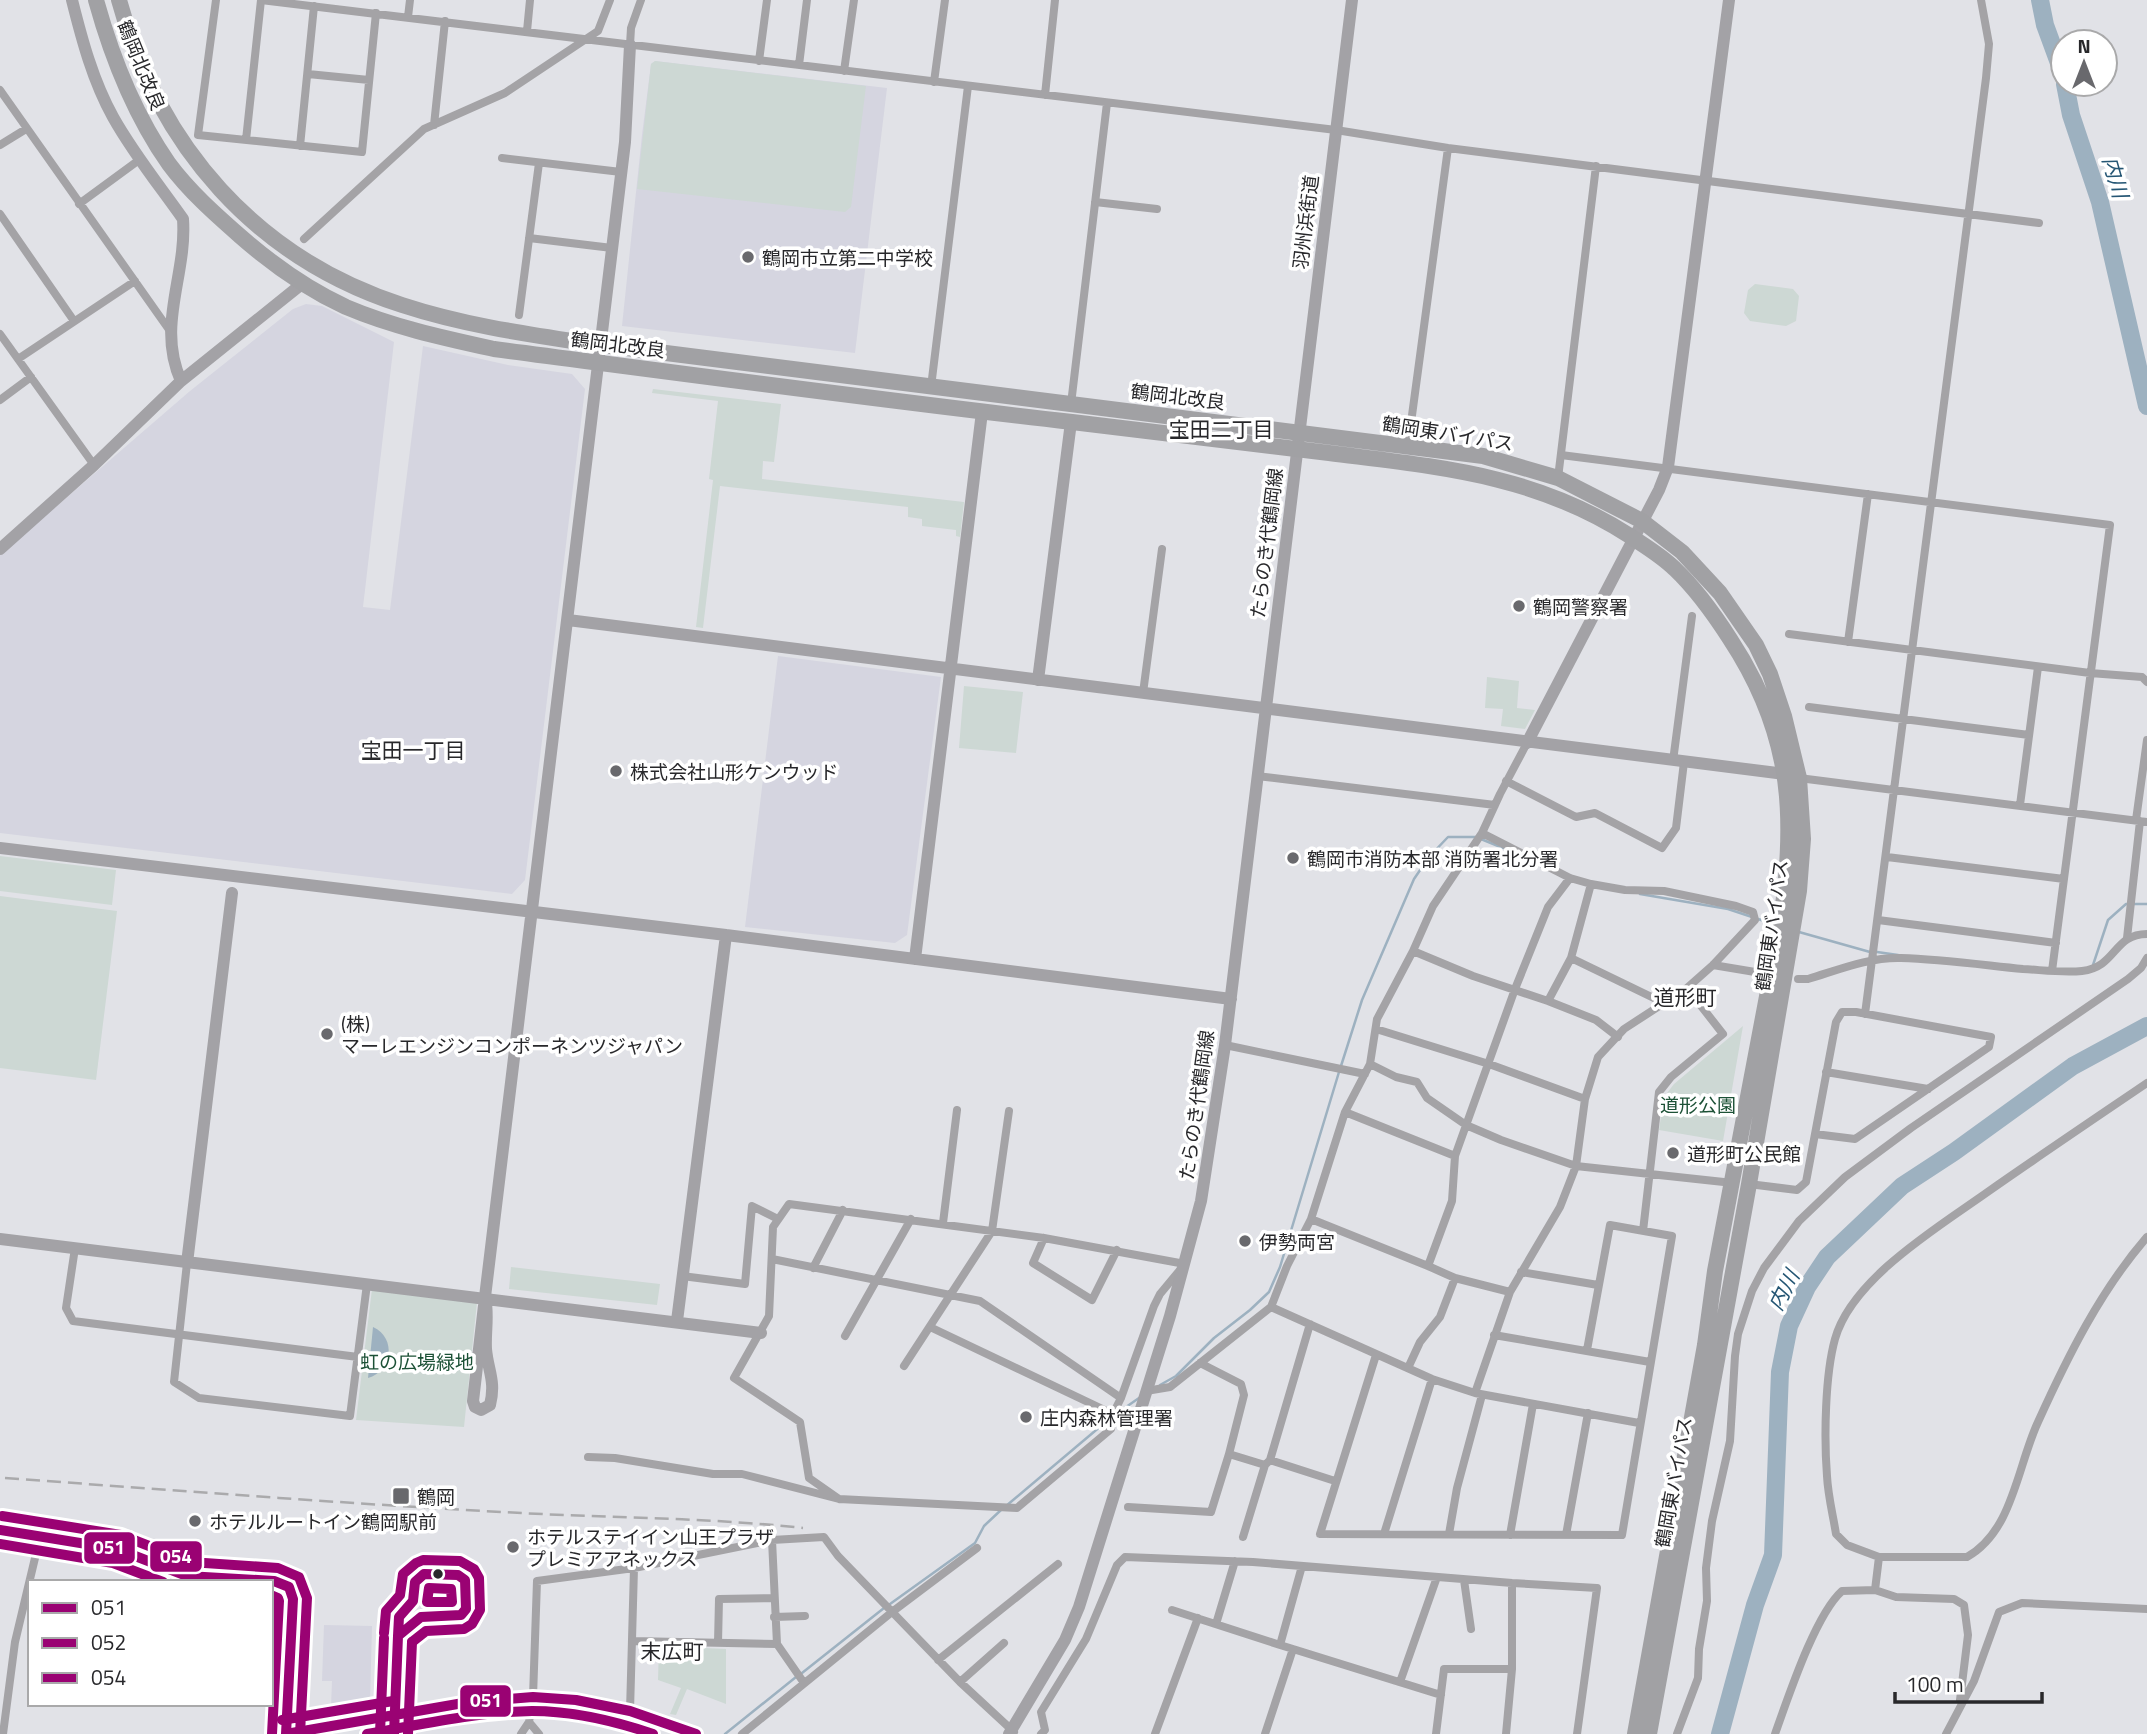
<svg xmlns="http://www.w3.org/2000/svg" width="2147" height="1734" font-family="'Titillium Web','Noto Sans JP',sans-serif">
	<rect width="100%" height="100%" fill="#e1e2e7"/>
	<!-- built -->
	<path fill="#d5d5e0" d="M655,61L887,88L855,353L622,326L642,135L651,64Z
		M306,304L322,306L394,342L363,607L390,610L423,346L508,365L572,374L585,389L525,880L512,894L0,833V555L190,391L293,309Z
		M778,656L941,677L907,935L895,943L745,927Z
		M324,1625L372,1626L370,1702L331,1707L332,1681H322Z"/>
	<!-- green -->
	<path fill="#cdd8d4" d="M655,61L866,86L851,207L845,212L637,189L651,64Z
		M1755,284L1793,289L1799,296L1796,321L1786,326L1750,321L1744,313L1748,290Z
		M653,389L781,404L774,462L763,461L762,479L964,502L960,537L956,536V530L922,526V519L908,517V507L720,486L703,628L696,627L713,480L709,479L718,401L652,393Z
		M1487,677L1519,681L1517,708L1535,710L1525,729L1501,726L1503,709L1485,708Z
		M964,686L1023,692L1016,753L959,748Z
		M0,856L116,870L112,905L0,891Z
		M0,896L117,911L96,1080L0,1068Z
		M1743,1026L1723,1141L1659,1130L1664,1097L1674,1084Z
		M511,1267L660,1284L657,1305L509,1289Z
		M372,1289L477,1302L464,1427L356,1420Z
		M659,1646L726,1649V1704L687,1689L676,1715L670,1714L681,1688L658,1680Z"/>
	<!-- water -->
	<path fill="#9db1c0" d="M373,1327C397,1338 392,1371 368,1378Z"/>
	<g fill="none" stroke-linecap="round" stroke-linejoin="round">
		<!-- stream -->
		<path stroke="#9db1c0" stroke-width="2.5" d="M1640,894L1728,909L1773,924
			M1799,932L1870,952
			M1877,952L1898,955
			M2093,965L2108,920L2126,904H2147
			M1341,1066L1362,1000L1414,879L1429,857L1448,837H1476L1503,848
			M1160,1385L1176,1376L1214,1338L1250,1310L1269,1292L1280,1267L1339,1072
			M1116,1414L1139,1398
			M1006,1506L1108,1420
			M890,1604L975,1543L984,1526L1001,1510
			M802,1673L884,1608
			M725,1734L796,1677"/>
		<!-- river -->
		<path stroke="#9db1c0" stroke-width="18" d="M2040,0L2045,25L2063,74
			M2065,84L2071,115L2100,202L2147,406
			M1720,1734L1755,1605L1773,1555L1780,1372L1789,1326L1807,1287L1827,1257L1902,1186L1954,1152L2073,1066L2147,1026"/>
		<!-- street -->
		<path stroke="#a4a3a6" stroke-width="8" d="M216,0L198,135L362,152L376,13
			M261,0L1336,130L1448,148L2039,223
			M408,17L410,0
			M527,31L530,0
			M630,45L631,28L641,0
			M759,61L767,0
			M799,65L807,0
			M844,71L854,0
			M308,74L369,80
			M934,82L945,0
			M0,90L170,331
			M1045,95L1055,0
			M434,125L445,21
			M246,140L261,0
			M0,145L26,129
			M300,146L314,6
			M502,158L621,172
			M1095,202L1157,209
			M79,204L139,160
			M0,214L74,321
			M529,238L612,248
			M304,239L424,129L505,93L598,31L610,0
			M519,315L539,163
			M0,334L94,465
			M18,359L135,281
			M931,387L968,86
			M0,400L31,377
			M1071,404L1107,103
			M1408,445L1448,148
			M1561,455L2110,525L2052,971
			M1558,478L1596,166
			M1789,634L2090,673L2142,677L2147,682
			M1848,642L1868,494
			M1143,693L1162,549
			M1809,707L2029,735
			M1673,761L1692,616
			M1257,776L1495,805
			M1799,778L2147,822
			M1506,781L1576,817L1595,813L1662,848L1676,828L1684,762
			M2020,805L2038,667
			M2136,820L2147,740
			M1887,857L2064,879
			M1878,920L2056,943
			M2127,938L2140,821
			M1413,951L1473,976L1548,1001L1596,1020L1618,1037
			M1571,958L1664,1003
			M1713,965L1761,973
			M1798,979H1808C1838,970 1869,957 1901,958C1941,959 1983,965 2023,969C2042,970 2063,973 2082,971C2117,967 2113,934 2147,934
			M1548,1001L1571,958L1591,884
			M1865,1014L1986,78L1989,44L1981,0
			M1376,1029L1489,1064L1585,1099
			M1225,1045L1365,1074
			M1370,1064L1396,1077L1417,1082L1427,1098L1466,1125L1501,1140L1576,1166L1733,1183
			M1826,1072L1928,1089
			M2147,1083C2094,1119 2042,1154 1989,1191C1940,1226 1852,1278 1835,1339C1825,1375 1824,1438 1827,1476C1828,1496 1833,1515 1836,1534L1847,1545L1879,1557H1967C2013,1531 2017,1467 2038,1422C2067,1358 2100,1291 2147,1237
			M1345,1112L1455,1156
			M1749,1184L1797,1190L1806,1182L1836,1022L1842,1012H1856L1991,1037L1989,1047L1855,1139L1815,1134
			M1311,1219L1428,1266L1452,1201L1455,1156L1515,989L1548,907L1570,878
			M943,1223L957,1110
			M1643,1231L1659,1092L1671,1077L1723,1034L1687,988
			M1044,1238L1033,1263L1092,1300L1117,1250
			M75,1248L66,1308L73,1321L358,1357
			M772,1259L980,1301L1121,1398
			M187,1263L174,1382L199,1398L350,1416L367,1284
			M1428,1266L1455,1278L1510,1292
			M813,1268L843,1210
			M1521,1272L1598,1285
			M682,1276L745,1284L752,1206L778,1219
			M1271,1307L1432,1379L1475,1393L1639,1423
			M930,1327L1113,1414
			M1494,1335L1650,1362
			M845,1336L911,1219
			M1376,1355L1320,1534L1622,1535L1672,1236L1610,1225L1587,1350
			M1200,1363L1241,1384L1244,1395L1229,1454L1265,1465L1270,1460L1335,1481
			M904,1366L992,1231L1009,1111
			M1408,1368L1420,1342L1440,1317L1455,1278
			M1146,1391L1170,1387L1271,1307L1287,1266L1311,1219L1345,1112L1370,1064L1377,1019L1413,951L1433,906L1482,833L1500,794L1527,743
			M1475,1393L1510,1292L1560,1207L1576,1166L1585,1099L1598,1057L1624,1029L1687,988L1713,965L1755,920L1753,912L1736,906L1664,891L1625,890L1591,884L1570,878L1482,833
			M588,1457L615,1458L713,1474H742L839,1499L1017,1508L1111,1429L1113,1414L1121,1398L1154,1306L1160,1294L1185,1264L1044,1238L789,1204L773,1227L769,1316L734,1378L800,1422L809,1478L839,1499
			M1270,1460L1310,1324
			M1128,1507L1211,1512L1229,1454
			M1384,1534L1432,1379
			M1449,1534L1457,1488L1482,1395
			M1510,1535L1533,1404
			M1566,1535L1588,1413
			M1243,1537L1265,1465
			M772,1540L777,1644L804,1683
			M1879,1557L1875,1590L1896,1597L1954,1599L1964,1605L1968,1635L1960,1700
			M1464,1580L1471,1629
			M1172,1610L1280,1645
			M774,1617L805,1616
			M1216,1624L1235,1561
			M632,1641L777,1644
			M718,1643L719,1599L773,1598
			M1293,1649L1441,1695
			M938,1660L1058,1564
			M960,1682L1004,1643
			M1400,1682L1437,1577
			M630,1711L634,1568
			M3,1734L15,1642L40,1537
			M521,1734L529,1722
			M539,1734L529,1722L533,1697L537,1581L634,1568L772,1540L824,1537L838,1556L960,1682L1014,1732
			M742,1734L892,1612L977,1548
			M1041,1734L1045,1730L1041,1712L1086,1639L1117,1565L1125,1557L1253,1562L1512,1583L1597,1588L1577,1734
			M1155,1734L1198,1618
			M1265,1734L1293,1649L1280,1645L1302,1566
			M1436,1734L1444,1669H1512
			M1506,1734L1512,1669V1583
			M1677,1734L1698,1678L1699,1649L1707,1601L1706,1568L1712,1521L1730,1441L1735,1356L1738,1334L1752,1291L1764,1268L1799,1221L1845,1177L1911,1128L2128,979L2141,968L2147,958
			M1775,1734C1788,1698 1815,1615 1842,1591L1875,1590
			M1946,1734L1974,1681L1999,1612L2022,1603L2147,1609"/>
		<!-- secondary -->
		<path stroke="#a3a2a6" stroke-width="12" d="M72,0C82,40 93,81 113,117C133,153 159,185 183,219C187,276 156,325 181,381
			M0,549L94,465L181,381L303,283
			M568,620L1785,774
			M1038,680L1071,422
			M1527,743L1659,490L1668,467L1729,0
			M0,848L726,935L1231,999
			M915,959L982,412
			M0,1239L761,1333
			M187,1263L232,893
			M485,1297L625,142L630,45
			M485,1297C489,1315 485,1331 486,1349C488,1371 496,1381 490,1405L481,1410L475,1407L473,1401Z
			M677,1321L726,935
			M0,1530L117,1549L187,1576L274,1581L289,1587L293,1599L286,1734
			M284,1734L469,1702L533,1697L576,1700L630,1711L696,1734
			M1009,1734L1065,1640L1079,1607L1170,1316L1201,1201L1225,1045L1352,0"/>
		<!-- primary -->
		<path stroke="#a6a6a9" stroke-width="12" d="M394,1734L398,1636"/>
		<!-- highway -->
		<path stroke="#a1a1a4" stroke-width="16" d="M96,0C112,58 134,114 169,164C189,191 215,214 240,236C272,264 307,289 346,307C393,327 444,338 494,349C686,374 879,400 1072,422C1157,433 1243,442 1329,453C1438,467 1534,474 1630,536C1645,546 1662,556 1675,569C1697,590 1714,614 1730,639C1794,736 1797,822 1779,933L1715,1271L1705,1345L1635,1734
			M119,0C158,146 256,258 402,305C460,324 519,333 579,342L1483,456L1558,478L1642,521L1682,552L1720,593L1756,645L1770,674L1784,716L1799,778L1803,839L1799,891L1749,1184L1649,1734"/>
		<!-- rail -->
		<path stroke="#aaaaac" stroke-width="2.5" stroke-dasharray="14 7" stroke-linecap="butt" d="M5,1478C171,1490 336,1503 502,1512C602,1518 703,1517 803,1528"/>
		<defs>
			<path id="bus-1" d="M0,1530L117,1549L187,1576L274,1581L289,1587L293,1599L286,1734L469,1702L533,1697L576,1700L630,1711L696,1734
				M424,1574L458,1575L465,1580L466,1609L461,1615L421,1617L398,1636L399,1617L413,1601L415,1582Z
				M394,1734L398,1636"/>
			<path id="bus-2" d="M0,1544L113,1563L163,1582
				M429,1588L451,1589L452,1602H427Z
				M271,1595L278,1598L279,1601L272,1734
				M367,1734C422,1724 477,1712 532,1711C573,1711 615,1721 653,1734
				M408,1734L412,1642"/>
			<path id="bus-3" d="M2,1516L121,1535L190,1562L278,1568L299,1577L307,1598L300,1734
				M384,1633L386,1611L400,1595L403,1574L416,1563L423,1560L460,1561L474,1569L479,1578L480,1610L472,1624L464,1629L426,1631L412,1642
				M282,1720L393,1701
				M380,1733L384,1638"/>
		</defs>
		<!-- bus-1 casing -->
		<use href="#bus-1" stroke="#fff" stroke-width="16"/>
		<!-- bus-2 casing -->
		<use href="#bus-2" stroke="#fff" stroke-width="16"/>
		<!-- bus-3 casing -->
		<use href="#bus-3" stroke="#fff" stroke-width="16"/>
		<!-- bus-1 -->
		<use href="#bus-1" stroke="#9a0273" stroke-width="10"/>
		<!-- bus-2 -->
		<use href="#bus-2" stroke="#9a0273" stroke-width="10"/>
		<!-- bus-3 -->
		<use href="#bus-3" stroke="#9a0273" stroke-width="10"/>
	</g>
	<!-- markers -->
	<g fill="#69696d" stroke="#fff" stroke-width="2.5">
		<circle cx="748" cy="257" r="7"/>
		<circle cx="1519" cy="606" r="7"/>
		<circle cx="616" cy="771" r="7"/>
		<circle cx="1293" cy="858" r="7"/>
		<circle cx="327" cy="1034" r="7"/>
		<circle cx="1673" cy="1153" r="7"/>
		<circle cx="1245" cy="1241" r="7"/>
		<circle cx="1026" cy="1417" r="7"/>
		<rect x="392" y="1487" width="18" height="18" rx="3.5"/>
		<circle cx="195" cy="1521" r="7"/>
		<circle cx="513" cy="1547" r="7"/>
	</g>
	<circle fill="#28282b" stroke="#fff" stroke-width="2.5" cx="438" cy="1574" r="6"/>
	<g text-anchor="middle" dominant-baseline="central" stroke-width="7" stroke-linejoin="round" paint-order="stroke">
		<!-- street labels -->
		<g font-size="19" fill="#28282b" stroke="#fff">
			<text transform="translate(142 65) rotate(68)">鶴岡北改良</text>
			<text transform="translate(1305 222) rotate(-83)">羽州浜街道</text>
			<text transform="translate(618 344) rotate(7)">鶴岡北改良</text>
			<text transform="translate(1178 396) rotate(7)">鶴岡北改良</text>
			<text transform="translate(1448 433) rotate(9)">鶴岡東バイパス</text>
			<text transform="translate(1266 543) rotate(-83)">たらのき代鶴岡線</text>
			<text transform="translate(1771 925) rotate(-82)">鶴岡東バイパス</text>
			<text transform="translate(1196 1105) rotate(-82)">たらのき代鶴岡線</text>
			<text transform="translate(1673 1482) rotate(-80)">鶴岡東バイパス</text>
		</g>
		<!-- poi labels -->
		<g font-size="19" fill="#28282b" stroke="#fff" text-anchor="start">
			<text x="762" y="257">鶴岡市立第二中学校</text>
			<text x="1533" y="606">鶴岡警察署</text>
			<text x="630" y="771">株式会社山形ケンウッド</text>
			<text x="1307" y="858">鶴岡市消防本部 消防署北分署</text>
			<text x="341" y="1023">(株)<tspan x="341" dy="22">マーレエンジンコンポーネンツジャパン</tspan></text>
			<text x="1687" y="1153">道形町公民館</text>
			<text x="1259" y="1241">伊勢両宮</text>
			<text x="1040" y="1417">庄内森林管理署</text>
			<text x="417" y="1496">鶴岡</text>
			<text x="209" y="1521">ホテルルートイン鶴岡駅前</text>
			<text x="527" y="1536">ホテルステイイン山王プラザ<tspan x="527" dy="22">プレミアアネックス</tspan></text>
		</g>
		<!-- park labels -->
		<g font-size="19" fill="#1c5136" stroke="#fff">
			<text x="1698" y="1104">道形公園</text>
			<text x="417" y="1361">虹の広場緑地</text>
		</g>
		<!-- water labels -->
		<g font-size="21" font-style="italic" fill="#255674" stroke="#fff">
			<text transform="translate(2116 177) rotate(74)">内川</text>
			<text transform="translate(1783 1290) rotate(-63)">内川</text>
		</g>
		<!-- neighbourhood labels -->
		<g font-size="21" fill="#28282b" stroke="#fff">
			<text x="1221" y="429">宝田二丁目</text>
			<text x="413" y="750">宝田一丁目</text>
			<text x="1685" y="997">道形町</text>
			<text x="672" y="1651">末広町</text>
		</g>
	</g>
	<g stroke="#fff" stroke-width="2.5">
		<rect x="83" y="1531" width="53" height="34" rx="7" fill="#9a0273"/>
		<rect x="149" y="1540" width="54" height="33" rx="7" fill="#9a0273"/>
		<rect x="459" y="1684" width="53" height="34" rx="7" fill="#9a0273"/>
	</g>
	<g font-size="19" text-anchor="middle" font-weight="bold" fill="#fff">
		<text x="109" y="1554">051</text>
		<text x="176" y="1563">054</text>
		<text x="486" y="1707">051</text>
	</g>
	<!-- legend -->
	<rect x="28" y="1580" width="245" height="126" fill="#ffffff" stroke="#a9a9aa" stroke-width="2"/>
	<rect x="42" y="1603" width="35" height="10" fill="#9a0273" stroke="#a9a9aa" stroke-width="2"/>
	<text x="91" y="1615" font-size="21" fill="#28282b">051</text>
	<rect x="42" y="1638" width="35" height="10" fill="#9a0273" stroke="#a9a9aa" stroke-width="2"/>
	<text x="91" y="1650" font-size="21" fill="#28282b">052</text>
	<rect x="42" y="1673" width="35" height="10" fill="#9a0273" stroke="#a9a9aa" stroke-width="2"/>
	<text x="91" y="1685" font-size="21" fill="#28282b">054</text>
	<!-- north arrow -->
	<g transform="translate(2084 63)"><circle r="33" fill="#ffffff" stroke="#a9a9aa" stroke-width="2"/>
	<path d="M0-5L12 26L0 18L-12 26Z" fill="#69696d"/>
	<text y="-10" font-size="19" font-weight="bold" text-anchor="middle" fill="#28282b">N</text>
	</g>
	<!-- scale -->
	<path d="M1895 1692v10h147v-10" fill="none" stroke="#28282b" stroke-width="3.5"/>
	<text x="1906" y="1692" font-size="21" fill="#28282b" stroke="#ffffff" stroke-width="5" paint-order="stroke">100 m</text>
</svg>
